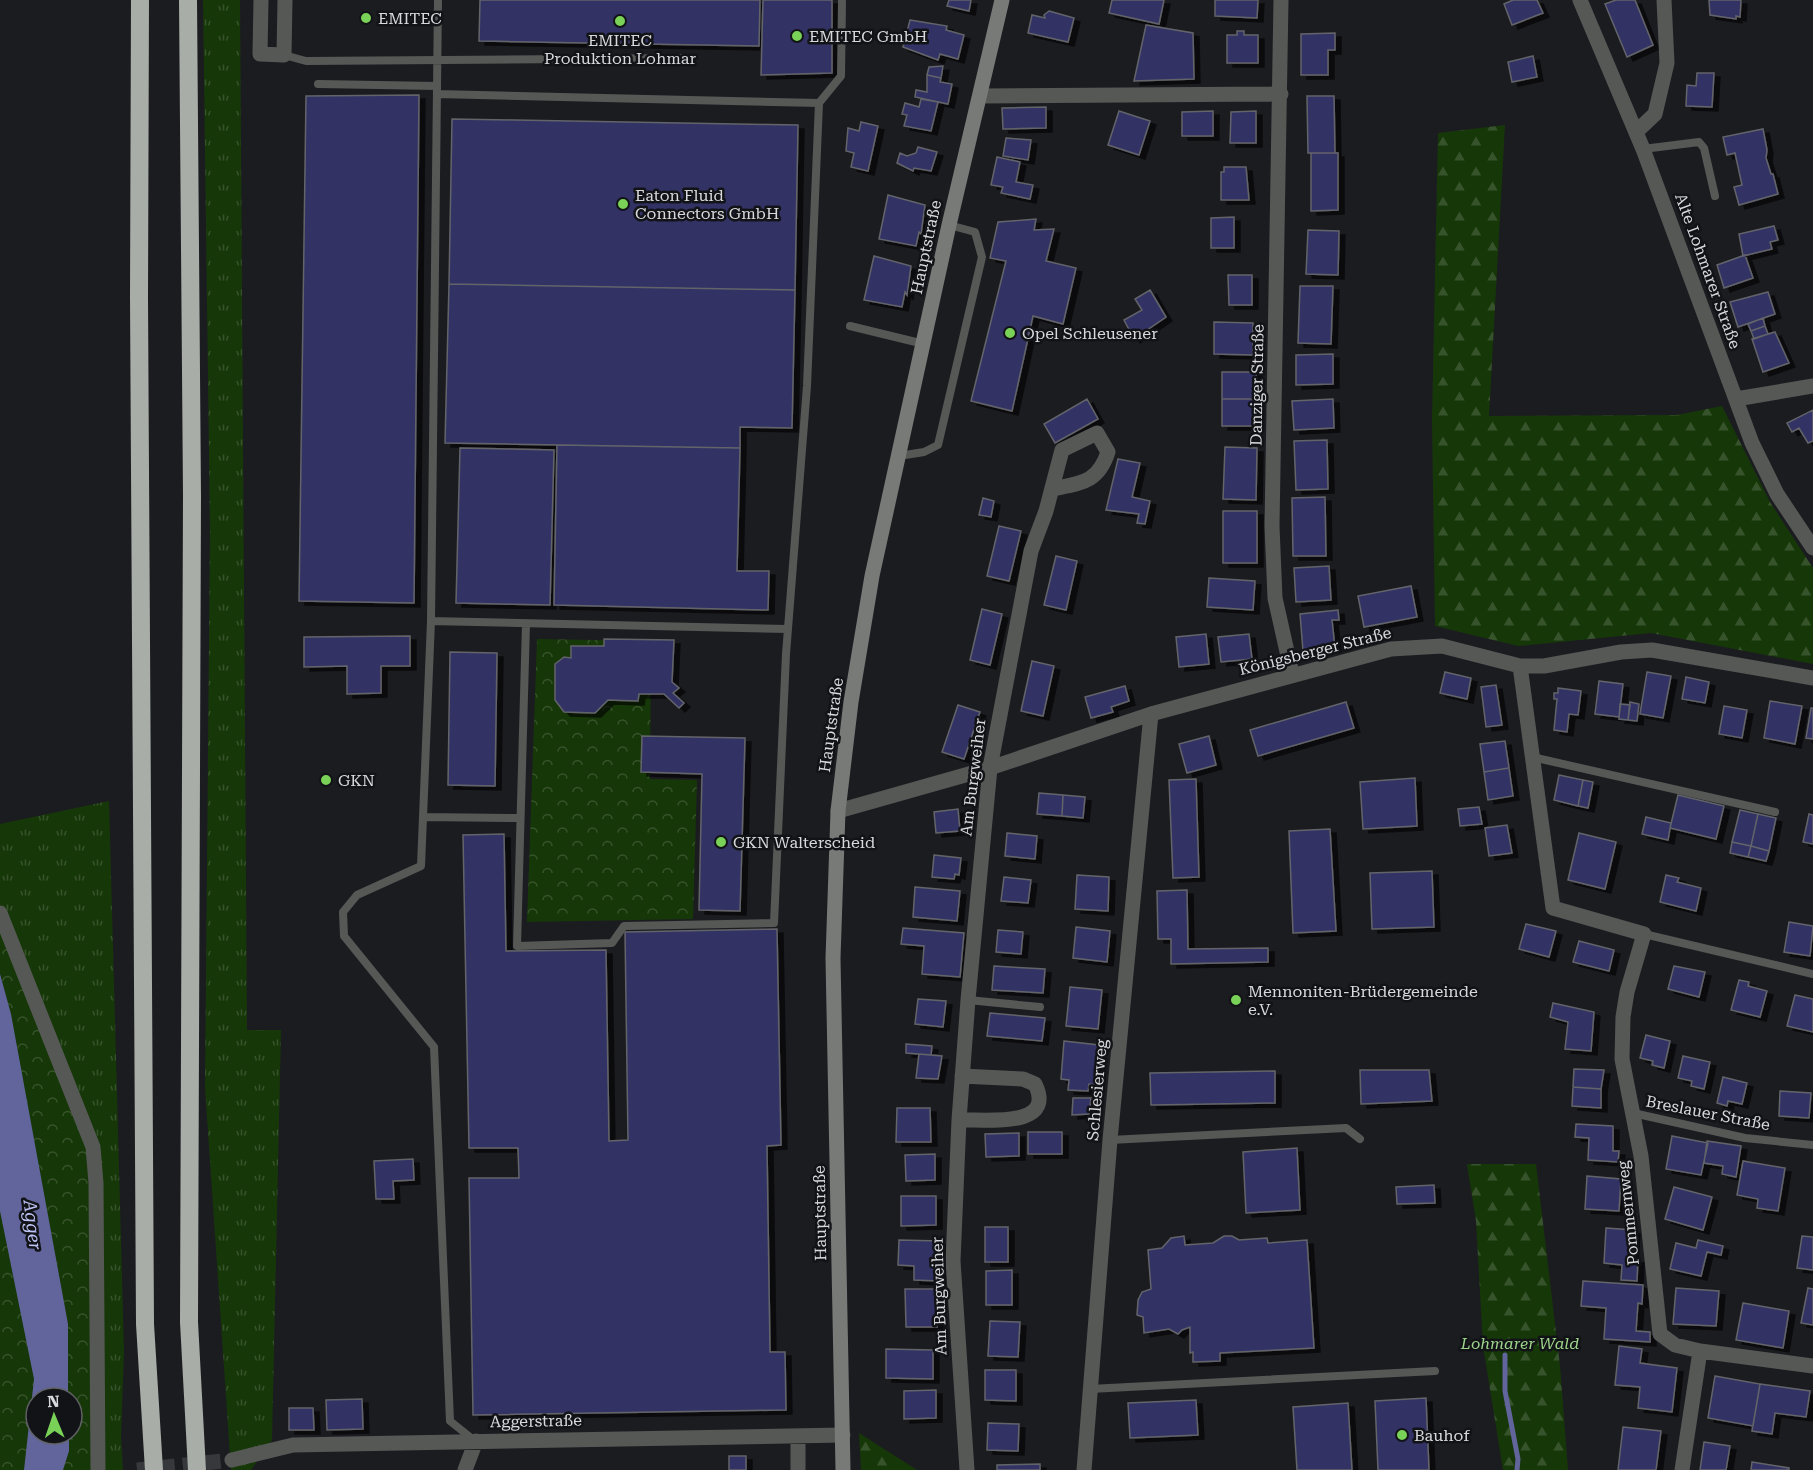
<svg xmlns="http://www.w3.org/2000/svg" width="1813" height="1470" font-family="'Roboto Serif',serif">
	<defs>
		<pattern id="grass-tufts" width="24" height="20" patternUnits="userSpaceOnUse" patternTransform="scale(1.5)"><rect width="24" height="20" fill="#163708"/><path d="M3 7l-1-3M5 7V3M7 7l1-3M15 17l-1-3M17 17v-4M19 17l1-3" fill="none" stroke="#37532b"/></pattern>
		<pattern id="forest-firs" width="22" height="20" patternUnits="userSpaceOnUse" patternTransform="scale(1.5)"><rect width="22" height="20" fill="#163708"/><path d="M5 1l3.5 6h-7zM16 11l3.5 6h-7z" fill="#37532b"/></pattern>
		<pattern id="park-crowns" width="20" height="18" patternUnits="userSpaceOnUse" patternTransform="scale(1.5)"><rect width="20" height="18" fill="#163708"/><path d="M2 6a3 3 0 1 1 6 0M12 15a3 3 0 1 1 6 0" fill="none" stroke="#37532b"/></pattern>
		<filter id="shadow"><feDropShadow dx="6" dy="4" stdDeviation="0" flood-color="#0009"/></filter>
	</defs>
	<rect width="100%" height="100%" fill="#1b1c20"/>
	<!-- grass -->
	<path fill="url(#grass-tufts)" d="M203,0H240L247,1030H281L272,1440L251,1470H231L205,1088L210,530Z
		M109,801L124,1351L121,1437L123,1470H63L72,1434V1398L0,974V824Z"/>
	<!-- forest -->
	<path fill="url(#forest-firs)" d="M1505,125L1489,416L1677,415L1722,406L1770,502L1813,568V664L1651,633L1518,646L1435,626L1432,420L1438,133Z
		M1467,1164H1536L1560,1366L1568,1470H1503L1483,1346L1476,1221Z
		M859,1433L917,1470H861Z"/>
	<!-- park -->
	<path fill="url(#park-crowns)" fill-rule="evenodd" d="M537,639L651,641L650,779L697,780L693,919L527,922Z
		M0,918L90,1154L88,1470H0ZM36,1398H72V1434H36Z"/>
	<!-- water -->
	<path fill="#61659b" d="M0,974L11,1014L68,1324V1398H36V1434H69V1451L63,1470H24L34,1379L0,1211Z"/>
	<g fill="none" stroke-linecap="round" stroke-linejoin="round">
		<!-- stream -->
		<path stroke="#61659b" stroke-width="5" d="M1505,1355V1391L1518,1459L1517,1470"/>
	</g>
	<!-- building -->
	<path fill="#313365" stroke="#63646a" stroke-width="1.5" filter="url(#shadow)" d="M480,0H760L759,46L479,41Z
		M763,0H832V73L761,75Z
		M949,0H971L969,11L947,6Z
		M1112,0H1164L1159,24L1109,13Z
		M1215,0H1258L1257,18L1215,16Z
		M1513,0H1537L1543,13L1512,25L1504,4Z
		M1616,0H1635L1653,45L1627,57L1605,4Z
		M1709,0H1741L1740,17L1736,16V19L1710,15Z
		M1049,11L1074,18L1068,42L1028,33L1032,15L1045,18L1044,15Z
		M910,20L947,26L946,30L964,35L958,59L940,54L938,60L903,47Z
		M1146,25L1193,33L1194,79L1134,81Z
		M1237,31H1244V35H1258V63H1227V35H1237Z
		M1335,33V50H1328V75H1301V34Z
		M1533,56L1537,77L1512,82L1508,62Z
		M943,66L941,78L927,75L929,67Z
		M1697,73H1714L1712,107L1686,106L1687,85L1696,86Z
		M927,75L941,78L940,82L952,84L948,104L915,97L916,90L927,92Z
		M419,95L414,603L299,601L306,96Z
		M1307,96H1334L1335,153H1308Z
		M921,99L938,102L931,131L904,126L907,115L902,114L905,103L919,107Z
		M1046,107V128L1003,129L1002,108Z
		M1119,111L1150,121L1139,155L1108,145Z
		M1213,111V136H1182V112Z
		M1256,111V143H1230L1231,112Z
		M452,119L798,125L795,290L449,284Z
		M861,122L878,126L868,171L851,167L854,153L846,151L848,128L859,131Z
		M1763,129L1767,150L1766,158L1771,174H1773L1778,194L1739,205L1734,187L1742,185L1735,153L1727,155L1723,137Z
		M1006,138L1031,140L1028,160L1003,156Z
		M918,147L937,152L931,171L914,168L913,171L897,163L900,153L907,156L916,153Z
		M1311,153H1338V210L1311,211Z
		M997,157L1020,162L1016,182L1033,185L1030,199L1001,193L1003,187L991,185Z
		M1224,167H1246L1249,200H1221V172H1224Z
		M888,195L925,205L921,234L919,232L916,246L879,239Z
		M1234,217V248H1211V218Z
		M1036,219L1034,230L1054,229L1046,261L1076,268L1063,324L1033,316L1012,411L971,401L1006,261L990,258L998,222Z
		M1774,226L1778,240L1770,242L1772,249L1743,256L1739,234Z
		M1308,230L1339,231L1338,275L1306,274Z
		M1745,255L1753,278L1724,288L1717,265Z
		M874,256L911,266L907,295L905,292L902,307L864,300Z
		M1228,275H1252V305H1229Z
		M449,284L795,290L792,428L740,427V448L445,443Z
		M1300,286H1333L1331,344L1298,343Z
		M1150,290L1166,317L1134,339L1124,320L1142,310L1135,299Z
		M1768,292L1775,314L1738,327L1730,302Z
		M1763,318L1765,326L1751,331L1748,324Z
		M1214,322L1253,323V355L1214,354Z
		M1765,326L1768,334L1754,339L1751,331Z
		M1775,332L1789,363L1763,372L1752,339Z
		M1333,354V384L1296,385V355Z
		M1222,372H1256V399H1222Z
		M1087,399L1098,419L1055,443L1044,424Z
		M1222,399H1256V426H1222Z
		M1333,399L1334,428L1294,430L1292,401Z
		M1813,410V441L1808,443L1799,428L1792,432L1787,423Z
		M1327,440L1328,489L1296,490L1294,441Z
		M557,445L740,448L737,571H769L768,610L554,605Z
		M1225,447L1257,448L1256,500L1223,499Z
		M460,448L554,450L550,605L456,603Z
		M1118,459L1140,463L1132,497L1150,501L1145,524L1137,523L1139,514L1106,510Z
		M1325,497L1326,556H1293L1292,498Z
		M983,498L994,501L991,517L979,515Z
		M1223,511H1257V563H1223Z
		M999,526L1021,531L1009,581L987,576Z
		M1056,556L1077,561L1066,610L1044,605Z
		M1329,566L1331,600L1296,602L1294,568Z
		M1209,578L1255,581L1253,610L1207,607Z
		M1411,586L1417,617L1364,627L1358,596Z
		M982,609L1002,614L990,665L970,660Z
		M1338,610L1339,620H1332L1335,648L1303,651L1300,614Z
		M1206,634L1209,664L1179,667L1176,637Z
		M1249,634L1252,659L1221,662L1218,637Z
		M410,636V666H381V693L347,694V666L304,667V637Z
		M604,639L674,640L672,682L679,688L673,693L684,703L679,708L664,694H639L638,701L608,700L595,713L564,712L555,700V664L564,657L571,658V646H604Z
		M450,652L497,653L495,786L448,785Z
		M1032,661L1054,666L1043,716L1021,711Z
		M1445,672L1471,678L1467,699L1440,693Z
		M1647,672L1671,676L1663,718L1640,714Z
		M1686,677L1709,682L1705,703L1682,699Z
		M1599,681L1623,684L1619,717L1595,714Z
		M1496,685L1502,725L1486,727L1481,687Z
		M1125,686L1129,701L1111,707L1113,712L1091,718L1085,697Z
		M1558,688L1581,691L1578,715L1569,714L1567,732L1554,730L1557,699H1554V693H1558Z
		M1770,701L1802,706L1795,744L1764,738Z
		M1346,702L1354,728L1258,756L1250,730Z
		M1630,702L1639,704L1637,721L1628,720Z
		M1620,704L1630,705L1628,720L1619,719Z
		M958,705L980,712L964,759L942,752Z
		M1724,706L1747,710L1742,738L1719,734Z
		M1811,708H1813V739L1806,738Z
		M642,736L745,738L740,911L699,910L702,774L641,772Z
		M1209,736L1216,765L1187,773L1179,744Z
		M1505,741L1509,768L1484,772L1480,744Z
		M1509,768L1513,796L1488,800L1484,772Z
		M1559,775L1583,780L1578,806L1554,800Z
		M1415,778L1417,826L1363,829L1360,782Z
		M1196,779L1199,877L1173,878L1169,780Z
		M1583,780L1593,782L1588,808L1578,806Z
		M1039,793L1063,795L1062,816L1037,814Z
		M1063,795L1085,797L1083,818L1062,816Z
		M1678,795L1724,806L1716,839L1670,828Z
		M1479,807L1482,824L1460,826L1458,809Z
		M958,809L960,831L936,833L934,812Z
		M1740,810L1758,814L1751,846L1732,842Z
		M1758,814L1776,818L1769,851L1751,846Z
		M1809,814L1813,815V844L1803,842Z
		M1646,817L1671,823L1668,840L1642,834Z
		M1507,825L1512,853L1489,856L1485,828Z
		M1330,829L1336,931L1293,933L1289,831Z
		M1007,833L1037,836L1035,859L1005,856Z
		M1579,833L1616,842L1605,889L1568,880Z
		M504,834L506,951L606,950L609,1141L628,1140L625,932L777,929L781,1145L767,1146L770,1352H785L786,1410L473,1415L469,1178H519L518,1148H469L463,835Z
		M1732,842L1751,846L1748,857L1730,853Z
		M1751,846L1769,851L1766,861L1748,857Z
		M934,855L961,858L959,875L955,874L954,879L932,877Z
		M1432,871L1434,927L1372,929L1370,873Z
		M1077,875L1109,877L1108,911L1075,909Z
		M1666,875L1679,878L1677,882L1701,888L1696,911L1660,902Z
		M1004,877L1031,880L1028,903L1001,901Z
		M915,887L960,891L957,921L913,917Z
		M1187,890L1188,949L1268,948V962L1171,964V939H1158L1157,891Z
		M1789,922L1813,926L1810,956L1784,952Z
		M1526,924L1556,931L1549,957L1519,949Z
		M1076,927L1110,931L1107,962L1073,958Z
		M903,928L964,933L960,977L922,974L924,946L901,944Z
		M998,930L1023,932L1021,954L996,952Z
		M1579,941L1614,950L1609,971L1573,962Z
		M994,966L1045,969L1043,993L992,990Z
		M1674,966L1705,972L1699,997L1668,989Z
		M1739,980L1749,982L1748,986L1767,991L1760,1017L1731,1010Z
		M1070,987L1102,990L1098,1029L1066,1026Z
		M1795,995L1813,999V1032L1787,1026Z
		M918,999L946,1001L943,1027L915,1024Z
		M1553,1003L1594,1012L1591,1051L1565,1049L1568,1022L1550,1017Z
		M990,1013L1045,1018L1042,1041L987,1036Z
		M1646,1035L1670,1041L1664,1068L1652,1065L1653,1061L1640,1058Z
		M1064,1041L1099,1045L1096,1085L1089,1084L1088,1091L1068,1090L1069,1080L1061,1079Z
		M906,1044L932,1046L931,1055L906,1053Z
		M919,1054L942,1056L938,1079L916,1078Z
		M1683,1056L1710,1062L1704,1089L1691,1086L1692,1081L1678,1078Z
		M1574,1069L1604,1070L1601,1089L1573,1087Z
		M1360,1070H1429L1432,1101L1361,1104Z
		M1275,1071V1103L1151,1105L1150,1073Z
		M1723,1077L1747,1083L1742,1104L1728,1101L1727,1106L1717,1103Z
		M1573,1087L1601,1089V1108L1572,1106Z
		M1780,1091L1811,1093L1809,1118L1779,1116Z
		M1073,1098H1091L1089,1114L1072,1115Z
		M897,1108H930L931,1142H896Z
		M1576,1124L1613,1126V1151H1619L1618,1162L1588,1160L1589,1138L1575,1137Z
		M1028,1132H1062V1154H1028Z
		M1019,1133V1156L986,1157L985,1134Z
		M1672,1136L1708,1143L1701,1175L1666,1169Z
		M1707,1141L1741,1146L1736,1177L1722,1174L1723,1166L1704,1163Z
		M1297,1148L1300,1210L1246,1213L1243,1152Z
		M935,1154V1180L906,1181L905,1155Z
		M413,1159L414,1180L393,1181L394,1199H376L374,1161Z
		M1743,1161L1785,1168L1778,1211L1757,1208L1758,1199L1737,1195Z
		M1587,1176L1621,1179L1619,1211L1585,1209Z
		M1434,1185L1435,1203L1397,1204L1396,1187Z
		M1674,1187L1712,1197L1703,1230L1665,1219Z
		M901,1196H936V1225L901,1226Z
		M985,1227H1008V1262H985Z
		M1606,1228L1634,1230L1632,1259H1638L1637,1281L1621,1280L1622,1265L1604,1263Z
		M1184,1236L1185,1245L1213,1243L1224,1236H1232L1239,1240L1267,1238L1268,1243L1307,1240L1314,1348L1220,1353V1361L1193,1362V1352L1190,1353V1327L1182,1330L1178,1334L1169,1329L1144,1333L1143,1317L1137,1315L1138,1300L1142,1292L1151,1289L1148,1250L1162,1248L1171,1238Z
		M1802,1236L1813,1237V1270L1797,1268Z
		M899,1240L940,1241L939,1281L914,1280V1266L898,1265Z
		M1698,1240L1723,1246L1721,1255L1707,1252L1701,1276L1670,1269L1676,1243L1696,1248Z
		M1012,1270V1305H986V1271Z
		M1583,1281L1643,1285L1642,1304L1638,1303L1636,1331L1650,1332V1342L1604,1339L1606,1308L1581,1306Z
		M1676,1288L1719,1291L1716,1326L1673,1324Z
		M1808,1288L1813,1289V1325L1801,1323Z
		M905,1289H937V1327H906Z
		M1743,1303L1789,1311L1783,1348L1736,1340Z
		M990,1321L1020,1322L1018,1357L988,1356Z
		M1619,1346L1642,1349L1640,1363L1677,1368L1672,1412L1638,1408L1640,1387L1615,1385Z
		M886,1349L933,1350V1379L886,1378Z
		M985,1370H1016V1401L985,1400Z
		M1715,1376L1760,1384L1753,1426L1708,1418Z
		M1760,1384L1810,1391L1806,1417L1775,1413L1772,1434L1752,1431Z
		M936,1390V1418L904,1419V1391Z
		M1426,1398L1429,1470H1378L1375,1401Z
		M362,1399L363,1429L327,1430L326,1400Z
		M1196,1400L1198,1435L1130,1438L1128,1403Z
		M1348,1403L1352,1470H1297L1293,1407Z
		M289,1408H313L314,1430H289Z
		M988,1423L1019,1424L1018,1451L987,1450Z
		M1623,1427L1661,1431L1656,1470H1618Z
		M1704,1442L1730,1446L1726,1470H1700Z
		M729,1456H746V1470H729Z
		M1752,1462L1789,1468V1470H1751Z
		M1040,1464V1470H997V1465Z"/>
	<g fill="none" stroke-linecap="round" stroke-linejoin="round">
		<!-- street-tunnel -->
		<path stroke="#37383c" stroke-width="15" stroke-dasharray="15 8" stroke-linecap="butt" d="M137,1470L232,1460"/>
		<!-- lane -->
		<path stroke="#565856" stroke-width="8" d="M438,0L431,621L421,866L357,895L343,912L344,936L434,1047L450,1421L475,1441
			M284,55L306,61L685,58
			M318,84L437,86
			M437,94L819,103
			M1643,149L1699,142L1704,148L1715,196
			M850,326L924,344
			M899,456L924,452L938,445L982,257L975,232L949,225
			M431,621L788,629
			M526,624L517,946L612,943L624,926L774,923L786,654L807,386L819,103L841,76L842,0
			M1532,757L1775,812
			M423,817L519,818
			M1644,934L1813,974
			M968,1000L1040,1007
			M1633,1113L1745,1138L1813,1145
			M1110,1140L1346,1128L1360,1139
			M1090,1389L1435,1371"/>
		<!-- street -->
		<path stroke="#565856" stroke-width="15" d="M261,0L260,54L284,55L285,0
			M1281,0L1272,526L1275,598L1292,674
			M1580,0L1643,149L1752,443L1777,494L1813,548
			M980,96L1281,94
			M1636,132L1655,114L1667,63L1664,0
			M1736,399L1813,386
			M1520,666L1553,908L1644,934L1627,992L1623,1017L1622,1059L1641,1156L1660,1334L1675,1345L1700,1351L1813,1366
			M838,811L990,768L1151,714L1391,649L1442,646L1520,666H1544L1621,652L1652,650L1813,678
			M0,913L93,1147L96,1183L98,1470
			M959,1120C985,1119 1057,1129 1035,1084L1023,1079L962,1076
			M232,1460L293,1445L843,1435
			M465,1470L476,1441
			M798,1470V1436
			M967,1470L953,1261L959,1120L968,1000L990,768L1031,551L1046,511L1062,450L1097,433L1108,452C1098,483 1081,483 1052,489
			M1084,1470L1110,1140L1151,714
			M1682,1470L1700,1351"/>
		<!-- secondary -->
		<path stroke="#777a77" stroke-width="15" d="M843,1470L833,958L838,811L851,702L872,576L949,225L1002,0"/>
		<!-- highway -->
		<path stroke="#a8ada7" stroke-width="18" d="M140,0L139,298L145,1324L154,1470
			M188,0L192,496L189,1322L197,1470"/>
	</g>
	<!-- markers -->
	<g fill="#79d158" stroke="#121317" stroke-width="2">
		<circle cx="366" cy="18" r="6"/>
		<circle cx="620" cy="21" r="6"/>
		<circle cx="797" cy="36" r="6"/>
		<circle cx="623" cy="204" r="6"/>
		<circle cx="1010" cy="333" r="6"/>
		<circle cx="326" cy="780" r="6"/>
		<circle cx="721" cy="842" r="6"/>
		<circle cx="1236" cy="1000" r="6"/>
		<circle cx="1402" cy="1435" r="6"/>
	</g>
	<g text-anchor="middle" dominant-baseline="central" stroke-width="5" stroke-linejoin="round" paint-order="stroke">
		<!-- poi labels -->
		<g font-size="16" fill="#d8d9dc" stroke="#121317" text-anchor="start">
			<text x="378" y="18">EMITEC</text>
			<text x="809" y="36">EMITEC GmbH</text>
			<text x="620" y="40" text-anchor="middle">EMITEC<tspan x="620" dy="18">Produktion Lohmar</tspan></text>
			<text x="635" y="195">Eaton Fluid<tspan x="635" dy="18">Connectors GmbH</tspan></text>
			<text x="1022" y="333">Opel Schleusener</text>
			<text x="338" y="780">GKN</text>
			<text x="733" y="842">GKN Walterscheid</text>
			<text x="1248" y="991">Mennoniten-Brüdergemeinde<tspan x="1248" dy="18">e.V.</tspan></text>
			<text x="1414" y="1435">Bauhof</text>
		</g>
		<!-- street labels -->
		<g font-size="16" fill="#d8d9dc" stroke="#121317">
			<text transform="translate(926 247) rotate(-78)">Hauptstraße</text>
			<text transform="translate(1708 271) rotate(70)">Alte Lohmarer Straße</text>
			<text transform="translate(1257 385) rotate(-89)">Danziger Straße</text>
			<text transform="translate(1315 651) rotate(-14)">Königsberger Straße</text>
			<text transform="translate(831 725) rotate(-82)">Hauptstraße</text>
			<text transform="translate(973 777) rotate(-83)">Am Burgweiher</text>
			<text transform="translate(1097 1090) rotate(-85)">Schlesierweg</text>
			<text transform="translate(1708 1113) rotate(11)">Breslauer Straße</text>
			<text transform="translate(820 1213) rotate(-91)">Hauptstraße</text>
			<text transform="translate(1628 1213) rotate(-96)">Pommernweg</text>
			<text transform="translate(939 1296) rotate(-92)">Am Burgweiher</text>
			<text transform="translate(536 1421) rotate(-1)">Aggerstraße</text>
		</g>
		<!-- park labels -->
		<g font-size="16" font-style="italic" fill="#9ed58b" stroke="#121317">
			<text x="1520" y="1343">Lohmarer Wald</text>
		</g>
		<!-- water labels -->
		<g font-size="18" font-style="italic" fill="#bec4f5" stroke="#121317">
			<text transform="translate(33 1225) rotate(83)">Agger</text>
		</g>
	</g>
	<!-- north arrow -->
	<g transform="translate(54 1416) rotate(358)"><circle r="28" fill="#121317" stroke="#616266" stroke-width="1.5"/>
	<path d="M0-4.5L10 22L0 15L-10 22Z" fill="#79d158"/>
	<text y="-9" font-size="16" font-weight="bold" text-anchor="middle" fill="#d8d9dc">N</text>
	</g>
</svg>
